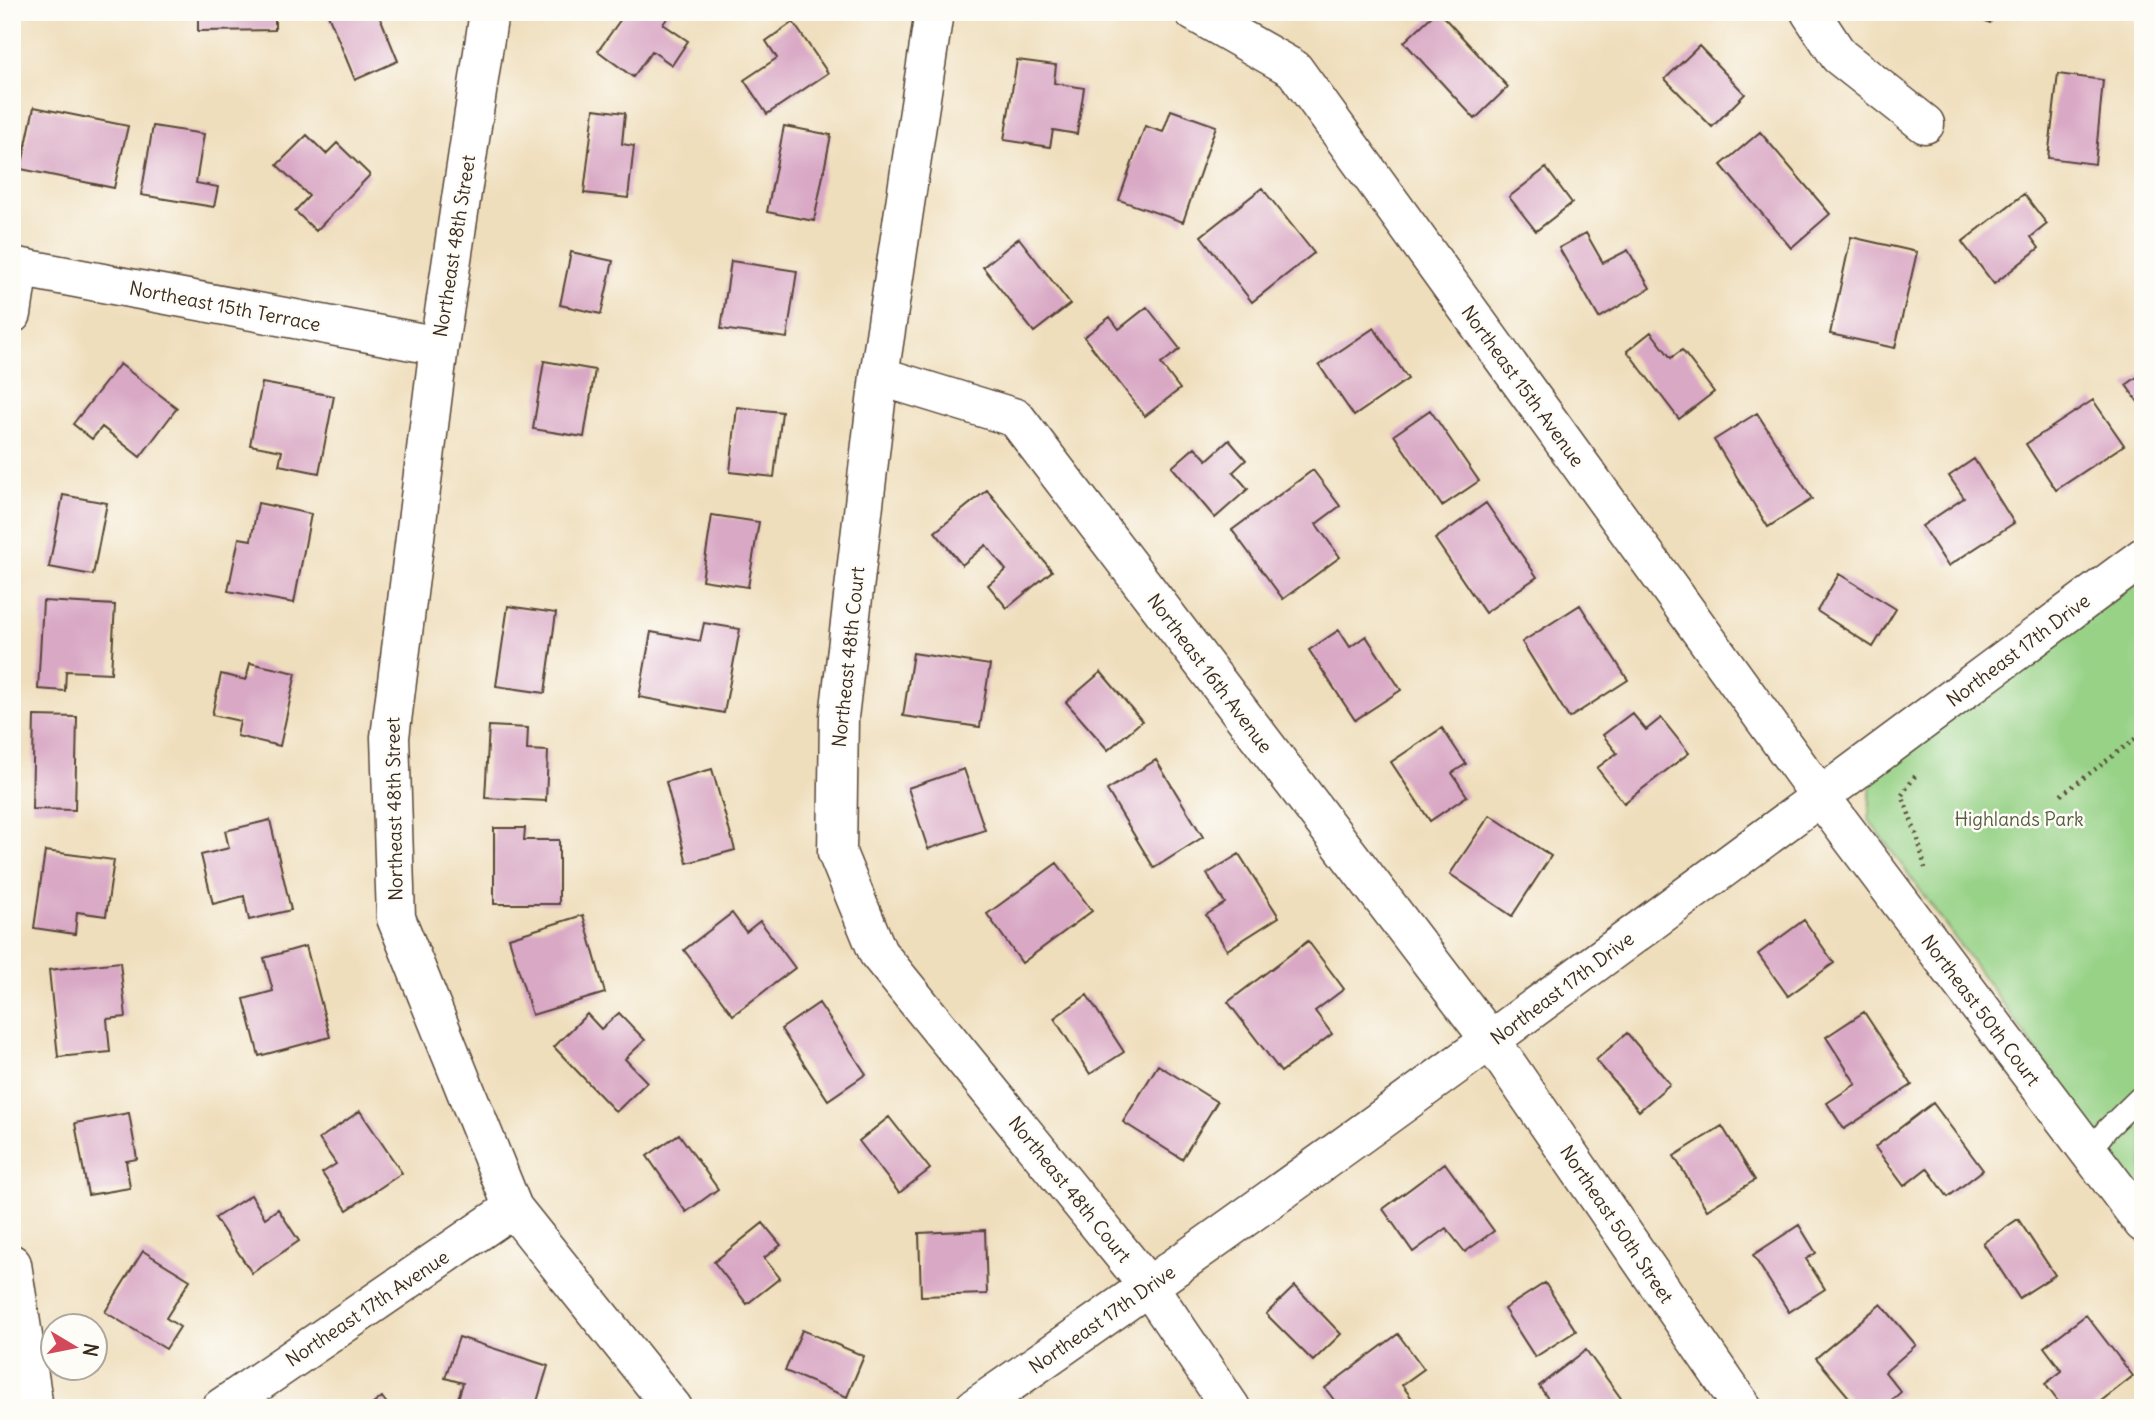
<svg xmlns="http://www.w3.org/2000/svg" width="2155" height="1420" font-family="Delius,sans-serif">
	<rect width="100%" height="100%" fill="#fdfcf7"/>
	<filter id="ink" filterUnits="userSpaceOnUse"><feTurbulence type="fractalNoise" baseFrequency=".0143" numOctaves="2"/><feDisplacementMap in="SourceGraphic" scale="14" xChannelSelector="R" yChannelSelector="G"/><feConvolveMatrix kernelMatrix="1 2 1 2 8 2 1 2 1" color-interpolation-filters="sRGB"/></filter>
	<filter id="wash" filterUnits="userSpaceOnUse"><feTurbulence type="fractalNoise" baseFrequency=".00686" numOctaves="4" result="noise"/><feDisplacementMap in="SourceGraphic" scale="28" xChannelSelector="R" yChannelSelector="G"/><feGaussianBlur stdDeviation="1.57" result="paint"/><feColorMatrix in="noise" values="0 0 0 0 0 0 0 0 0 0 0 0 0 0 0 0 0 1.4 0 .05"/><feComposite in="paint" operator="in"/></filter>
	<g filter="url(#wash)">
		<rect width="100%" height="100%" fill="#efdebc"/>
		<!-- green -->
		<path fill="#97d287" stroke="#697e52" stroke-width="2" d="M2143,578V1197L1869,820L1871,775Z"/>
		<g id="blocks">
			<!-- building -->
			<path fill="#d9a8c5" d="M198,12H275V30L198,31Z
				M327,12H378L398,61L355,80Z
				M626,12H672L663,24L688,41L672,65L652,51L633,77L598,51Z
				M1436,12H1439L1508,87L1475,119L1404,42Z
				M1967,12H1996L1990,23Z
				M793,22L828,73L767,114L744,80L777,58L766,41Z
				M1699,46L1745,94L1712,127L1665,79Z
				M1017,60L1056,65L1054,83L1084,88L1077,134L1053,130L1050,147L1004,140Z
				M2058,74L2103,80L2095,164L2048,158Z
				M34,107L128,126L114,188L21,169Z
				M594,109L625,113L622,144L634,146L628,198L584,193Z
				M1171,110L1216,126L1183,222L1119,200L1145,126L1163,132Z
				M153,126L204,134L196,183L218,187L214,207L141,195Z
				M784,126L831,135L814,221L767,212Z
				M1760,132L1830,214L1791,248L1721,165Z
				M307,135L326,154L337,143L370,175L316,231L295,211L309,196L277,165Z
				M1546,168L1572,203L1536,231L1509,197Z
				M1262,188L1314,253L1252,302L1201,236Z
				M2024,194L2047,224L2031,237L2039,248L1994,284L1962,242Z
				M1586,233L1603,263L1628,250L1650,288L1599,318L1559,248Z
				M1851,237L1917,252L1895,348L1830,334Z
				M1019,238L1070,304L1034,332L983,267Z
				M571,252L613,261L601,314L560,305Z
				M731,261L797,271L787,338L721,329Z
				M1147,307L1180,349L1161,364L1180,389L1145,416L1084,337L1110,317L1119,329Z
				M1374,328L1408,379L1354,416L1319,365Z
				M1651,332L1671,358L1682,350L1714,392L1679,419L1627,351Z
				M544,361L595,370L584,437L533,429Z
				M120,364L177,408L140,457L102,427L92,439L73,424Z
				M2143,373V409L2126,385Z
				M262,383L334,396L319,473L279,465L282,451L250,445Z
				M2093,400L2124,445L2056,490L2026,444Z
				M737,407L782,412L774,477L730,472Z
				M1430,410L1479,481L1442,506L1394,435Z
				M1757,413L1812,499L1768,527L1714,440Z
				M1229,440L1246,460L1233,472L1248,489L1215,518L1172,467L1195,447L1207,460Z
				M1974,459L2014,523L1948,566L1922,526L1964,498L1949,476Z
				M1313,470L1340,506L1316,524L1340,557L1283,599L1232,530Z
				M987,490L1052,571L1007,608L988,585L1006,570L986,545L962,565L935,532Z
				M63,495L107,503L93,575L49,567Z
				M258,503L311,514L294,603L228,591L239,538L251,540Z
				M1486,503L1537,577L1485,613L1435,539Z
				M712,515L759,522L748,587L702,580Z
				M1839,574L1896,609L1873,647L1817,611Z
				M43,601L115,605L111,673L66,671L65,691L38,689Z
				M1580,605L1628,680L1569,718L1522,642Z
				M508,606L556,613L545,693L496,686Z
				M704,623L740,629L724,713L639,697L651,632L700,641Z
				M1339,630L1350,647L1366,636L1401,690L1355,720L1309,650Z
				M913,653L990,665L980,727L903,716Z
				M250,663L296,673L280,746L237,736L240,721L212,715L221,674L246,680Z
				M1101,672L1142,721L1108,750L1066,702Z
				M1632,713L1646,730L1661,718L1689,753L1624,803L1597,768L1617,753L1603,735Z
				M34,716L77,717L75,810L32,809Z
				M489,726L528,728L527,750L548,751L546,801L485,798Z
				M1442,728L1466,764L1452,773L1467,796L1430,821L1391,762Z
				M1156,760L1203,837L1154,868L1107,790Z
				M712,769L735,850L687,863L666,782Z
				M964,769L985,830L928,849L908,788Z
				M1490,815L1551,856L1512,916L1450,874Z
				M270,820L291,910L249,920L244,896L213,904L201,855L229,848L225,831Z
				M494,828H525L524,840H559V904H494Z
				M45,851L114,860L106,916L77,912L75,934L34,928Z
				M1239,854L1279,917L1227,950L1206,915L1225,903L1207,874Z
				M1057,863L1092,911L1022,963L987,914Z
				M732,913L746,932L760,921L795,968L733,1015L684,950Z
				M583,915L605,993L532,1015L509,938Z
				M1804,920L1834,963L1788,996L1758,954Z
				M1308,941L1344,989L1315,1011L1332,1034L1281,1072L1228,1002Z
				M306,946L330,1037L259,1056L244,999L273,991L264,958Z
				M120,962L126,1017L107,1019L110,1052L58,1057L49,970Z
				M1087,995L1124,1052L1090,1074L1054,1018Z
				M819,1003L866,1074L828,1100L781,1029Z
				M1864,1012L1912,1085L1844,1129L1827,1103L1856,1084L1826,1037Z
				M619,1013L645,1040L625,1059L647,1082L616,1112L554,1047L587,1014L601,1029Z
				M1627,1033L1670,1084L1639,1111L1596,1060Z
				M1158,1065L1217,1102L1182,1159L1123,1122Z
				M1933,1103L1983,1170L1948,1197L1927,1168L1904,1186L1875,1147Z
				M360,1111L402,1173L347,1210L322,1173L336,1164L319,1139Z
				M129,1113L137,1159L126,1161L130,1188L88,1195L75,1123Z
				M889,1117L930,1169L899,1193L859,1141Z
				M1722,1126L1755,1180L1707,1210L1674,1156Z
				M679,1134L718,1189L686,1212L647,1156Z
				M1445,1163L1494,1231L1465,1252L1446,1228L1413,1252L1383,1209Z
				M251,1195L265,1218L278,1209L299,1241L252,1273L215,1218Z
				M2018,1219L2055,1275L2019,1298L1983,1243Z
				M763,1223L781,1245L764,1258L780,1278L747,1304L714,1262Z
				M1799,1225L1816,1253L1806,1259L1825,1289L1789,1312L1753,1255Z
				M985,1230L987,1294L921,1296L919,1233Z
				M143,1251L190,1280L166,1318L180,1327L166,1349L105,1312Z
				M1545,1283L1576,1331L1535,1357L1504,1309Z
				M1295,1286L1341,1334L1313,1361L1266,1314Z
				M1881,1304L1916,1345L1885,1372L1901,1392L1883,1408H1858L1816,1358Z
				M2086,1315L2133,1376L2092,1408H2063L2045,1384L2062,1371L2044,1347Z
				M802,1330L864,1356L847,1397L785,1371Z
				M1398,1334L1424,1369L1402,1385L1419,1408H1340L1325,1388Z
				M459,1337L548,1366L535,1408H521L501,1401L498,1408H455L463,1383L445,1378Z
				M1586,1350L1628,1408H1555L1539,1386Z
				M382,1397L390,1408H368Z"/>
		</g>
	</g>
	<g filter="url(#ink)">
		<use href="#blocks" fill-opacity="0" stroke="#564536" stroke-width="2"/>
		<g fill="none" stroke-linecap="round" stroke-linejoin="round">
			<defs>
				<path id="service" d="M2089,1152L2107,1129L2143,1094"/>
				<path id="minor" d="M934,12L879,376L839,717L837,853L878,953L1149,1287L1231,1408
					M1194,12L1294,69L1820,796L2143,1223
					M1810,12L1839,56L1925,124
					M12,266L439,346
					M12,314L19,267
					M879,376L1016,418L1491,1041L1743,1408
					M12,1264L34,1408
					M221,1408L513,1208
					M974,1408C1371,1134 1756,844 2143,557"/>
				<path id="tertiary" d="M489,12L439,346L390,737L396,918L513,1208L673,1408"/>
			</defs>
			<!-- service casing -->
			<use href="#service" stroke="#564536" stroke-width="24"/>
			<!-- minor casing -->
			<use href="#minor" stroke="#564536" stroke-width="41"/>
			<!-- tertiary casing -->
			<use href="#tertiary" stroke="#564536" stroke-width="41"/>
			<!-- path -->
			<path stroke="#564536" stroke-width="4.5" stroke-dasharray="2 5" stroke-linecap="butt" d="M1915,776L1902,795L1918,839L1925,868
				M2061,795L2143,733"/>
			<!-- service -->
			<use href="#service" stroke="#fff" stroke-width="21"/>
			<!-- minor -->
			<use href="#minor" stroke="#fff" stroke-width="38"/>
			<!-- tertiary -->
			<use href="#tertiary" stroke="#fff" stroke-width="38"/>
		</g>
	</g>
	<g text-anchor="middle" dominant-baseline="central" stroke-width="5" stroke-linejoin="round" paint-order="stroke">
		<!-- street labels -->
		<g font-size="19" fill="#3b2a1e" stroke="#fdfcf7">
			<text transform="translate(454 246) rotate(-81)">Northeast 48th Street</text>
			<text transform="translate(225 306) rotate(11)">Northeast 15th Terrace</text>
			<text transform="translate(1523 386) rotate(54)">Northeast 15th Avenue</text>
			<text transform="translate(2018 650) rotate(-37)">Northeast 17th Drive</text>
			<text transform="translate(848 657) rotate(-84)">Northeast 48th Court</text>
			<text transform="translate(1210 673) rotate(53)">Northeast 16th Avenue</text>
			<text transform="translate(394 809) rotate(-91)">Northeast 48th Street</text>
			<text transform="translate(1562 988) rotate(-37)">Northeast 17th Drive</text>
			<text transform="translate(1981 1010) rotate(53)">Northeast 50th Court</text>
			<text transform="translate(1070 1189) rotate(51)">Northeast 48th Court</text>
			<text transform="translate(1617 1224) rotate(56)">Northeast 50th Street</text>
			<text transform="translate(367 1308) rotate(-34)">Northeast 17th Avenue</text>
			<text transform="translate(1102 1319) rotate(-35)">Northeast 17th Drive</text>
		</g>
		<!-- park labels -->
		<g font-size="19" fill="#575c3e" stroke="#fdfcf7">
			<text x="2019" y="819">Highlands Park</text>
		</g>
	</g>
	<!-- margin -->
	<rect width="2155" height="1420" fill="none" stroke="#fdfcf7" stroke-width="42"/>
	<!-- north arrow -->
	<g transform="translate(74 1347) rotate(100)"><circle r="33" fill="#fdfcf7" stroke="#afa8a0" stroke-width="2"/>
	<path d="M0-5L12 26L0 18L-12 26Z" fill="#d1495b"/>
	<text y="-10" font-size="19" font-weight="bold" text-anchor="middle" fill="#3b2a1e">N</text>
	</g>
</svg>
